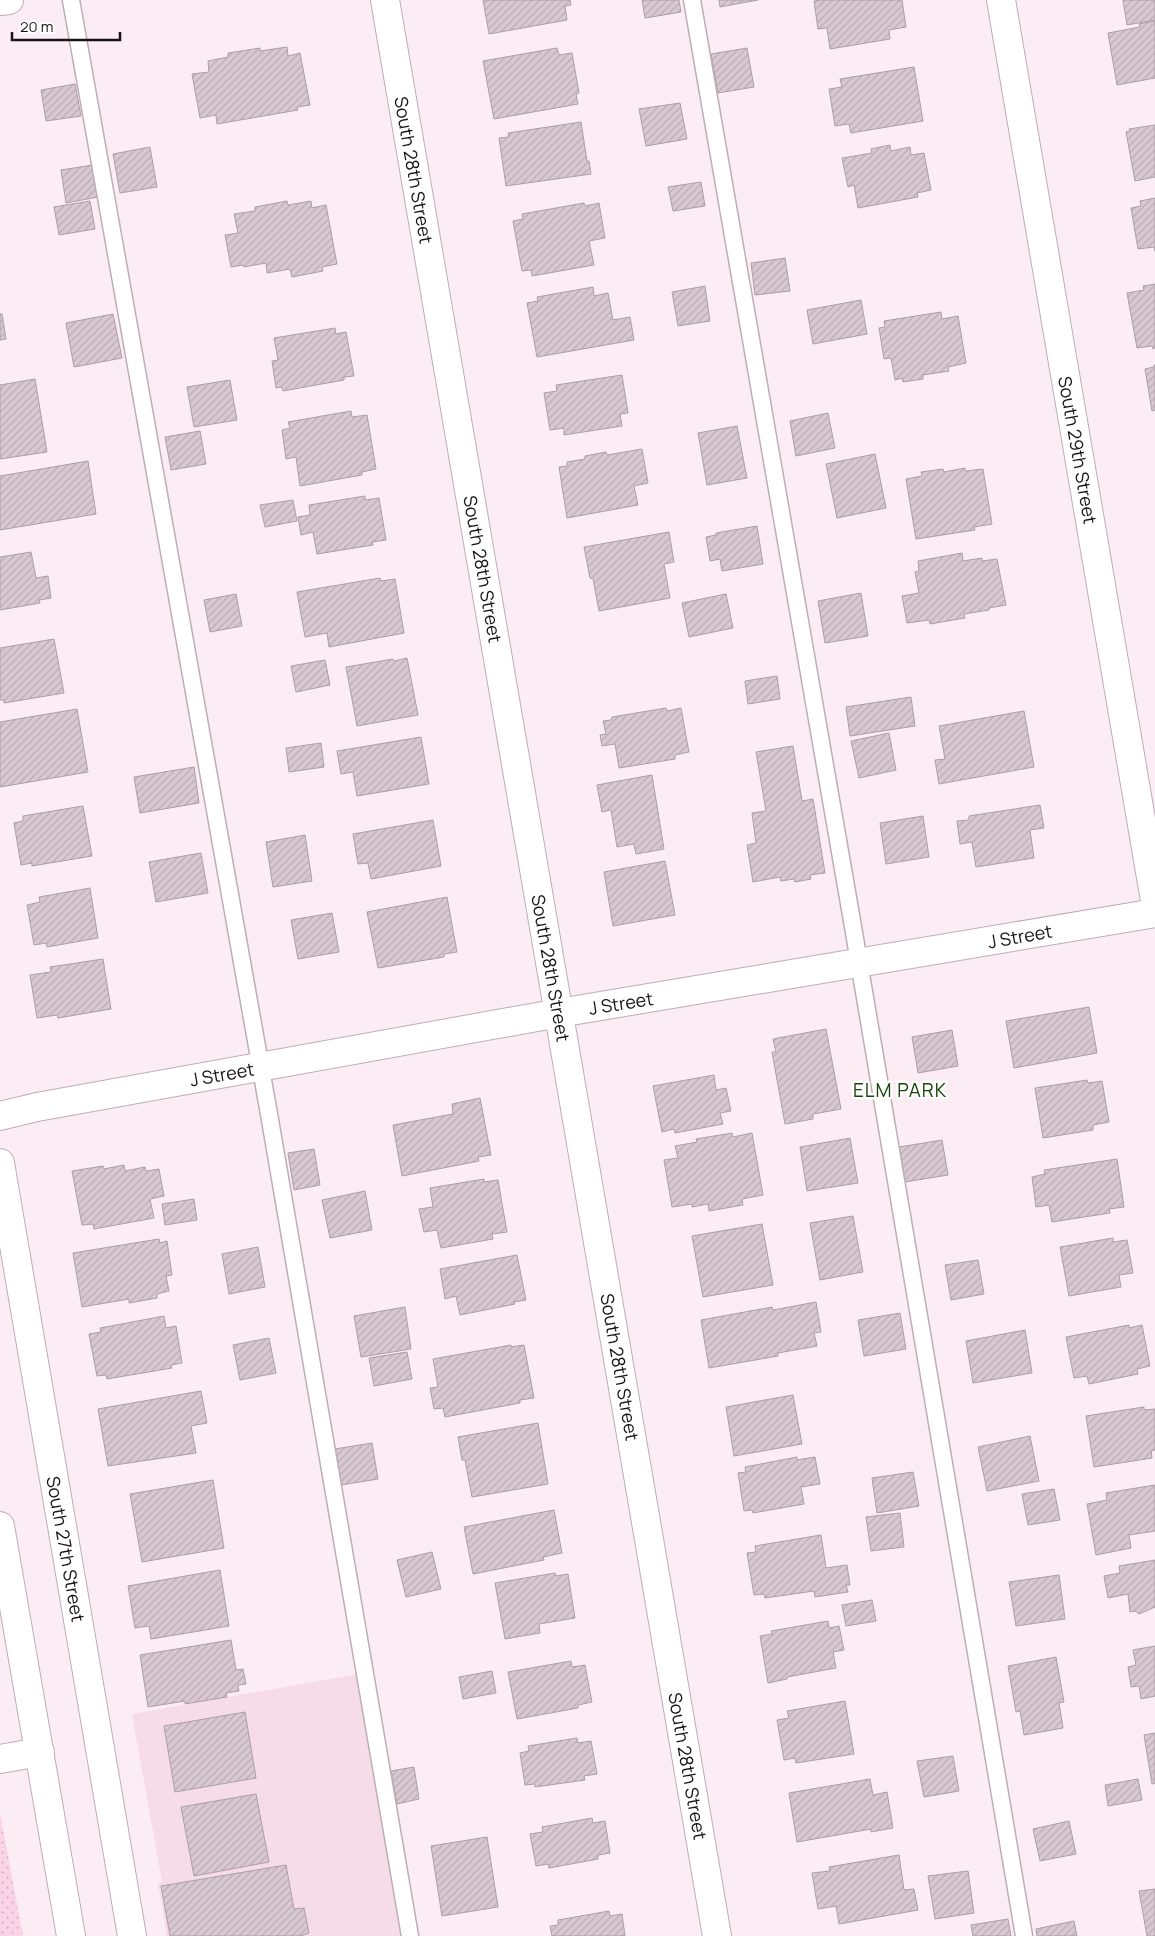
<svg xmlns="http://www.w3.org/2000/svg" width="1155" height="1936" font-family="Manrope,sans-serif">
	<defs>
		<pattern id="park-dots" width="8" height="8" patternUnits="userSpaceOnUse" patternTransform="scale(1.25)"><rect width="8" height="8" fill="#fad4e6"/><path d="M2 2h.1M6 6h.1" fill="none" stroke="#d6b5c4" stroke-width="1.8" stroke-linecap="round"/></pattern>
		<pattern id="building-hatch" width="6" height="6" patternUnits="userSpaceOnUse" patternTransform="scale(1.25)"><rect width="6" height="6" fill="#d9c8d0"/><path d="M-1 1l2-2M0 6l6-6M5 7l2-2" fill="none" stroke="#baabb2"/></pattern>
	</defs>
	<rect width="100%" height="100%" fill="#fcecf3"/>
	<!-- built -->
	<path fill="#f5dce7" d="M364,1673L410,1936H167L158,1883L162,1882L132,1714Z"/>
	<!-- park -->
	<path fill="url(#park-dots)" d="M0,1813L23,1936H0Z"/>
	<!-- building -->
	<path fill="url(#building-hatch)" stroke="#ad9ea5" d="M483,0H570L571,5L565,6L567,20L489,34Z
		M642,0H679L681,12L645,18Z
		M719,0H758L720,7Z
		M821,0H902L906,27L889,30L890,39L830,49L827,28L818,29L814,1Z
		M1123,0H1155V20L1127,25Z
		M1155,21V78L1117,85L1108,33L1140,27L1139,24Z
		M287,47L288,56L300,53L310,105L297,107L298,110L217,124L216,115L200,118L192,74L209,72L208,61L228,57V53L260,48V51Z
		M557,48L559,55L572,53L579,93L576,94L578,104L494,119L483,61Z
		M747,48L754,87L718,93L711,54Z
		M914,67L923,121L851,133L849,124L835,126L829,89L842,87L840,79Z
		M75,84L81,116L46,121L41,90Z
		M680,103L687,139L646,146L639,109Z
		M581,122L587,161H589L591,174L506,186L499,138L509,137L508,133Z
		M1155,125V177L1135,181L1126,132L1130,131L1129,129Z
		M890,145L891,151L910,147L911,155L924,153L931,190L917,193L918,197L858,208L854,185L848,187L842,158L872,153L871,149Z
		M150,147L157,187L120,193L113,154Z
		M93,165L98,197L66,203L61,170Z
		M701,182L705,206L673,211L668,187Z
		M1155,198V251L1154,247L1138,249L1131,208L1141,206L1140,201Z
		M90,201L95,229L59,235L54,207Z
		M287,201L288,205L311,201L312,208L326,205L337,264L322,267L323,271L292,277L290,269L267,273L266,263L244,267L243,265L231,267L225,235L238,233L234,214L255,211V207Z
		M584,203L585,206L599,203L605,238L589,241L594,265L532,276L531,270L522,271L513,221L523,219L522,214Z
		M785,258L790,291L755,295L751,263Z
		M1155,284V348L1153,349L1152,346L1137,348L1127,293L1144,290L1143,286Z
		M705,286L710,321L678,326L672,292Z
		M593,287L594,296L608,293L613,320L630,317L634,340L537,357L527,303L538,301L537,297Z
		M861,300L867,334L813,344L807,310Z
		M941,312L942,319L958,316L966,363L948,367L949,371L923,375V379L903,382L902,378L895,380L891,358L884,359L879,328L885,327L884,321Z
		M0,314H2L6,339L0,340Z
		M113,314L122,358L74,367L66,323Z
		M335,328L336,334L346,332L354,376L344,377V380L283,391L282,387L276,388L272,361L278,360L274,338Z
		M1154,365H1155V410L1152,411L1145,369L1154,367Z
		M622,375L628,413L620,414L622,426L564,435V428L550,430L544,393L557,391L556,385Z
		M35,379L47,452L0,459V385Z
		M230,380L237,420L194,427L187,387Z
		M351,411L352,417L367,415L376,469L362,472V475L300,486L296,457L286,459L282,430L290,428L288,422Z
		M828,413L835,448L796,456L790,421Z
		M737,426L747,478L707,485L698,433Z
		M200,431L206,464L171,470L165,437Z
		M642,449L648,483L634,486L638,505L567,518L559,467L567,466V462L585,459V456L606,452L607,455Z
		M875,454L886,508L837,518L826,464Z
		M88,461L96,514L0,530V476Z
		M965,468V471L983,469L992,524L974,527L975,530L916,539L906,479L922,476L921,472L943,469L944,472Z
		M365,496V500L379,498L386,540L372,542L373,545L317,554L313,532L301,535L298,517L310,515L309,505Z
		M293,500L297,521L265,527L260,505Z
		M757,526L763,564L722,571L720,559L710,561L706,537L716,535V533Z
		M669,532L674,562L664,564L670,598L599,611L593,579L590,578L584,547Z
		M31,552L36,578L48,576L51,598L39,600L40,603L0,610V557Z
		M962,553L963,561L982,558V561L997,559L1006,605L989,608V610L964,614L965,618L930,624L929,620L907,623L902,596L919,593L915,572L919,571L918,561Z
		M380,578L381,581L395,579L404,633L329,647L327,633L305,637L297,592Z
		M861,593L868,636L825,643L818,601Z
		M236,594L242,626L210,632L204,600Z
		M726,594L733,628L689,637L682,603Z
		M54,639L64,693L4,703V700H0V648Z
		M407,658L418,715L357,726L346,667L393,659L394,661Z
		M325,660L330,685L296,692L291,666Z
		M777,676L780,699L748,704L745,681Z
		M911,697L915,726L850,736L846,707Z
		M666,708L667,711L681,708L689,752L675,755V759L619,768L615,744L602,746L600,735L606,734L603,721L611,720L612,717Z
		M77,709L88,772L0,787V722Z
		M1024,711L1034,767L939,784L935,760L945,759L939,726Z
		M889,733L896,770L859,778L851,741Z
		M421,737L429,784L357,796L353,772L341,774L337,751Z
		M321,743L324,767L289,772L286,748Z
		M793,746L802,801L813,799L825,873L810,875L811,879L795,882L794,879L781,881L780,877L753,882L747,845L756,843L752,813L766,811L756,752Z
		M194,767L199,803L140,813L134,777Z
		M652,775L664,849L636,854L634,844L617,847L611,810L602,812L597,785Z
		M1040,805L1044,828L1030,830L1034,858L976,867L972,842L960,844L957,821L969,820V816Z
		M83,806L92,856L32,866V863L21,865L14,823L23,821V816Z
		M923,816L929,857L886,864L880,823Z
		M433,820L441,866L371,879L368,863L358,864L353,834Z
		M305,835L312,881L273,887L266,842Z
		M201,853L208,893L156,902L149,862Z
		M665,861L675,915L613,926L604,872Z
		M90,888L98,938L47,947L46,943L34,945L27,905L40,902L39,897Z
		M447,897L457,952L444,954V957L378,968L367,912Z
		M332,913L339,952L298,959L291,920Z
		M103,959L111,1009L58,1018L57,1015L37,1018L30,975L51,972L50,967Z
		M1089,1007L1097,1053L1014,1068L1006,1021Z
		M826,1029L841,1109L813,1114V1119L785,1124L772,1052H776L773,1039Z
		M952,1030L958,1066L918,1073L912,1037Z
		M714,1075L716,1090L726,1088L731,1111L720,1113L723,1124L675,1133L674,1129L662,1132L653,1086Z
		M1087,1080L1088,1083L1102,1081L1109,1122L1093,1125V1130L1043,1138L1035,1088Z
		M480,1098L491,1155L478,1157L479,1161L402,1176L393,1125L453,1114L452,1104Z
		M732,1133L733,1137L752,1133L763,1195L742,1199L743,1205L709,1211L708,1204L692,1207V1204L672,1207L664,1160L678,1158L675,1146L697,1142L696,1139Z
		M850,1138L858,1183L807,1191L800,1147Z
		M942,1140L948,1175L905,1182L899,1147Z
		M314,1149L320,1185L294,1190L288,1153Z
		M1117,1159L1124,1207L1109,1209L1110,1213L1052,1222L1049,1205L1036,1207L1032,1177L1045,1174L1044,1170Z
		M124,1165L125,1171L145,1167L146,1171L159,1169L164,1196L150,1199L154,1218L94,1229L93,1224L82,1225L72,1171L103,1166L104,1169Z
		M484,1179V1182L498,1180L507,1232L492,1234L493,1239L441,1248L437,1230L424,1232L419,1209L433,1207L430,1188Z
		M365,1191L372,1230L330,1238L322,1200Z
		M194,1199L197,1220L165,1225L162,1204Z
		M853,1216L863,1272L820,1280L810,1223Z
		M762,1224L773,1285L703,1297L692,1236Z
		M1113,1238V1242L1127,1240L1133,1273L1119,1275L1121,1287L1069,1296L1060,1247Z
		M159,1239L160,1243L167,1241L172,1275L166,1276L169,1291L157,1294V1298L129,1303V1299L82,1307L73,1253Z
		M258,1247L265,1287L229,1294L222,1254Z
		M517,1255L526,1300L514,1302L515,1304L460,1315L456,1296L445,1299L440,1269Z
		M978,1260L984,1294L951,1300L945,1265Z
		M816,1302L821,1332L814,1333L817,1346L778,1353V1356L709,1368L701,1320L772,1307L773,1310Z
		M405,1307L411,1349L361,1357L354,1316Z
		M900,1313L906,1349L864,1356L858,1320Z
		M164,1316L166,1328L176,1326L182,1363L171,1365L172,1368L107,1379L106,1375L97,1376L89,1334L101,1332L100,1328Z
		M1129,1325V1328L1142,1325L1150,1366L1137,1369L1138,1374L1089,1384L1087,1376L1074,1378L1066,1337Z
		M1025,1330L1032,1373L973,1383L966,1341Z
		M269,1338L276,1373L240,1380L233,1345Z
		M511,1345V1347L524,1345L534,1398L520,1400V1403L445,1417L443,1408L434,1409L430,1388L438,1387L433,1359Z
		M407,1352L412,1379L374,1386L369,1358Z
		M201,1391L207,1423L191,1426L196,1453L108,1466L98,1409Z
		M793,1395L802,1444L734,1456L726,1407Z
		M1144,1407V1410L1155,1409V1450L1151,1451L1152,1458L1094,1467L1086,1416Z
		M538,1423L548,1484L472,1497L465,1460H462L458,1437Z
		M1030,1436L1039,1481L987,1491L978,1447Z
		M372,1443L378,1479L341,1485L335,1449Z
		M797,1457V1460L815,1457L820,1484L801,1487L804,1504L753,1513L752,1510L744,1511L738,1473L746,1472L745,1467Z
		M913,1472L919,1506L877,1513L872,1478Z
		M213,1480L224,1548L142,1562L130,1494Z
		M1155,1485V1531L1129,1535L1131,1548L1096,1555L1087,1504L1107,1500L1106,1493Z
		M1054,1489L1060,1520L1028,1525L1022,1494Z
		M554,1510L562,1553L543,1557L544,1560L473,1574L464,1527Z
		M900,1513L904,1547L871,1551L866,1517Z
		M821,1535L826,1568L847,1565L850,1585H846L848,1592L815,1597L814,1591L765,1598L764,1594L754,1595L747,1553L756,1552L755,1546Z
		M432,1552L441,1589L406,1597L397,1560Z
		M1155,1560V1607L1139,1614L1135,1611L1130,1612L1128,1594L1108,1598L1104,1576L1120,1573L1119,1566Z
		M220,1570L229,1626L151,1639L149,1626L135,1628L128,1586Z
		M555,1573L556,1576L568,1574L575,1618L539,1624L540,1633L505,1639L495,1583Z
		M1059,1575L1065,1619L1016,1626L1009,1582Z
		M872,1600L876,1621L846,1626L842,1605Z
		M828,1621L829,1628L839,1626L844,1650L833,1652L836,1668L787,1677V1679L768,1683L760,1636L772,1634L771,1631Z
		M231,1640L236,1670L243,1669L246,1684L238,1685L239,1691L226,1693L227,1697L185,1704V1701L148,1707L140,1655Z
		M1155,1646V1696L1141,1699L1139,1686L1131,1687L1128,1667L1136,1665L1133,1650Z
		M1056,1657L1064,1702L1059,1703L1063,1728L1024,1735L1020,1711L1016,1712L1008,1666Z
		M571,1661L572,1667L585,1665L592,1702L578,1705V1708L517,1719L508,1672Z
		M492,1671L496,1693L463,1699L459,1677Z
		M845,1701L854,1754L796,1763L795,1758L784,1760L777,1720L789,1718L787,1711Z
		M245,1712L256,1778L175,1792L164,1726Z
		M1155,1733V1783L1152,1784L1144,1735Z
		M577,1738L578,1743L591,1741L597,1774L584,1776L585,1780L535,1787V1784L525,1785L520,1753L529,1751L528,1746Z
		M953,1756L959,1791L924,1797L917,1761Z
		M414,1767L419,1799L397,1804L391,1771Z
		M870,1779L873,1795L887,1792L893,1828L871,1832V1829L797,1842L789,1793Z
		M1138,1779L1142,1800L1108,1806L1105,1785Z
		M256,1794L269,1862L194,1876L181,1807Z
		M592,1818L593,1823L605,1821L610,1853L598,1855V1859L549,1868L548,1864L536,1866L530,1834L543,1832L542,1827Z
		M1069,1821L1076,1854L1040,1861L1033,1829Z
		M487,1837L498,1907L442,1916L431,1846Z
		M899,1855L904,1890L914,1889L918,1910L839,1924L836,1906L818,1909L812,1873L830,1871L829,1867Z
		M286,1865L294,1909L304,1908L309,1933L301,1936H170L161,1886Z
		M968,1871L974,1913L935,1919L928,1876Z
		M1155,1889V1936H1147L1139,1891Z
		M609,1911L610,1916L622,1914L625,1936H552L550,1926L558,1925V1920Z
		M1008,1919L1011,1936H973L971,1925Z
		M1074,1921L1077,1936H1037L1036,1929Z"/>
	<g fill="none" stroke-linecap="round" stroke-linejoin="round">
		<defs>
			<path id="lane" d="M71,0L269,1114L410,1936
				M692,0L851,915L1024,1936"/>
			<path id="street" d="M385,0L717,1936
				M1001,0L1155,901
				M0,1L9,0
				M0,1116L37,1107L559,1013L1155,913
				M0,1759L40,1752"/>
			<path id="secondary" d="M0,1163L132,1936
				M0,1526L71,1936"/>
		</defs>
		<!-- lane casing -->
		<use href="#lane" stroke="#beaeb5" stroke-width="19"/>
		<!-- street casing -->
		<use href="#street" stroke="#beaeb5" stroke-width="30"/>
		<!-- secondary casing -->
		<use href="#secondary" stroke="#beaeb5" stroke-width="30"/>
		<!-- lane -->
		<use href="#lane" stroke="#fff" stroke-width="16"/>
		<!-- street -->
		<use href="#street" stroke="#fff" stroke-width="28"/>
		<!-- secondary -->
		<use href="#secondary" stroke="#fff" stroke-width="28"/>
	</g>
	<g text-anchor="middle" dominant-baseline="central" stroke-width="5" stroke-linejoin="round" paint-order="stroke">
		<!-- street labels -->
		<g font-size="18" fill="#181315" stroke="#fefefe">
			<text transform="translate(414 170) rotate(80)">South 28th Street</text>
			<text transform="translate(1078 450) rotate(80)">South 29th Street</text>
			<text transform="translate(483 569) rotate(80)">South 28th Street</text>
			<text transform="translate(1020 936) rotate(-10)">J Street</text>
			<text transform="translate(551 968) rotate(80)">South 28th Street</text>
			<text transform="translate(621 1003) rotate(-9)">J Street</text>
			<text transform="translate(222 1074) rotate(-10)">J Street</text>
			<text transform="translate(620 1367) rotate(80)">South 28th Street</text>
			<text transform="translate(66 1549) rotate(80)">South 27th Street</text>
			<text transform="translate(688 1766) rotate(80)">South 28th Street</text>
		</g>
		<!-- neighbourhood labels -->
		<g font-size="19" letter-spacing="1" fill="#184407" stroke="#fefefe">
			<text x="900" y="1090">ELM PARK</text>
		</g>
	</g>
	<!-- scale -->
	<path d="M12 32v8h108v-8" fill="none" stroke="#181315" stroke-width="2.5"/>
	<text x="20" y="32" font-size="15" fill="#181315" stroke="#fefefe" stroke-width="4" paint-order="stroke">20 m</text>
</svg>
